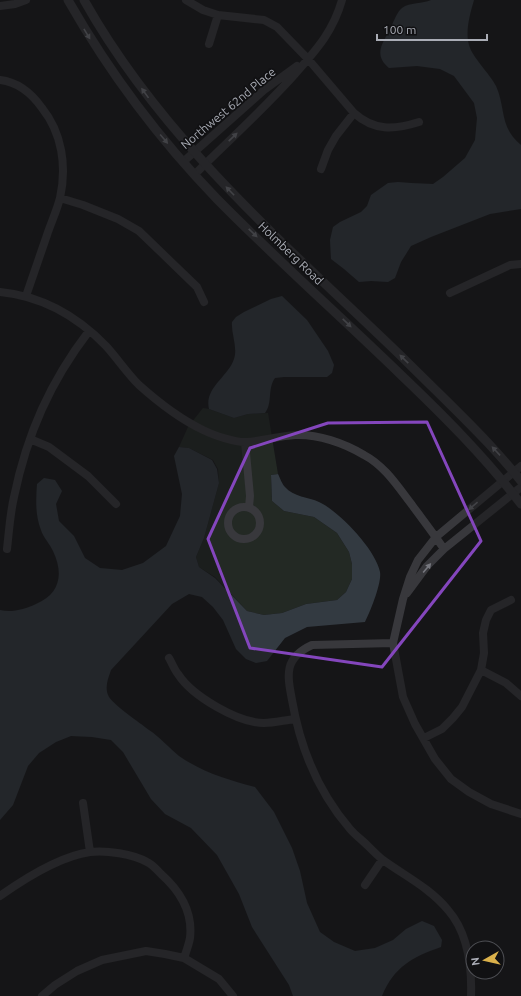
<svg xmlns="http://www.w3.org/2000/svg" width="521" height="996" font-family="Ubuntu,sans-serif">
	<rect width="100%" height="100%" fill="#161618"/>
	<!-- green -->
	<path fill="#232924" d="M203,408L209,409L234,418L248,414L268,413L278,474L271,475L272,501L284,511L314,517L337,533L349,552L352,564V579L346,592L337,600L306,604L282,613L264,615L247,611L215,577L199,567L196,557L204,538L219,483L218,469L213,460L189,448L179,447L188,427Z"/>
	<!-- water -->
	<path fill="#333a41" d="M431,0H474C470,14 465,31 469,45C472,57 490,74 496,86C506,108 499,127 521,145V209L490,214L431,237L411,246L401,262L395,278L388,282L371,281L359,282L344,269L331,259L330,240L333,227L340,222L361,212L367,206L371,195L388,183L398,182L411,183L433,184L443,177L465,158L475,140L477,118L474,103L454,76L440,69L417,66L389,68C372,54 384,42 391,27C394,21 397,12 402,8C410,2 423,4 431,0Z
		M282,296L307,320L328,351L334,365L332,373L327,377H284L275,378C267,389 273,403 265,413L248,414L234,418L209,409C204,388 228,377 234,359C238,347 231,334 232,322L236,317L244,312L271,299Z
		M179,447L189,448L212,460L217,469L219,483L204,538L196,557L199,567L215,578L247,611L264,615L282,613L306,604L337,600L346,592L352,579V564L349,552L337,533L314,517L284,511L272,501L271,475L278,474C280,478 282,484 285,487C293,497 309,497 319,502C339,511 376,550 380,572C382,583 370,612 365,622L307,627L285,638L267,661L256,663L246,659L236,649L223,620L213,607L202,597L189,594L172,604L111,670C108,679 104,688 109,697C116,707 139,722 149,730C160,737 169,748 179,756C202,772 228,780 255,787L274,812L292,848L300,871L307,903L320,932L334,942L355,951L375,948L393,940L406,929L422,921L434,926L442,940L441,947C412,957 394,967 382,996H293L289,985L252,927L239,894L217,855L191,828L165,814L151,799L123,752L111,740L92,737L71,736L56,742L39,753L28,766L13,805L0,820V610C12,613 25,609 36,604C60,594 64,574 53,551C50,544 43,537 41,530C35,515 36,499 37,484L44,478L55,480L62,491L56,504L59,521L74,536L85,558L100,568L122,570L143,563L166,546L180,516L182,494L174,456Z"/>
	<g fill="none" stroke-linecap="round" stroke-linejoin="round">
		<!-- minor -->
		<path stroke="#38383c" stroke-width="8" d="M186,0L203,10L218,15L264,20L277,27L308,59L354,113C374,131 394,130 419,122
			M0,6L15,4L26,0
			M209,44L218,15
			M0,80C18,82 32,94 42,108C62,133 67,166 60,198C57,210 51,223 47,235C40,255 33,276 26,296
			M183,162L264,90L297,66
			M321,169L328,150L336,136L354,113
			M195,174C228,141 263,110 295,74C316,50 333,32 342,0
			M60,198L83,205L118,219L139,231L197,287L204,302
			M0,292C41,296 77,316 106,346C117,358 127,373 139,385C158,402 180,419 203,430C213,435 236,443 247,442C263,441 279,436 295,435C318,434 344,443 364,455C385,466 398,487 412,505C423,520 434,534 444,549
			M450,293L510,265L521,264
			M30,439L49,447L88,476L116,504
			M245,442L250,496L249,507
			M521,466L436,537L418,560L410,577L403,599L393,643L403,697L415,724L435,759L451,779L469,792L491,804L521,814
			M228 523a16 16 0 1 1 32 0a16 16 0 1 1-32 0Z
			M7,549C9,532 10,514 14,497C27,434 50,382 89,331
			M407,593L427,566L444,549L521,487
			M393,643L312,645C284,658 287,674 292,700C300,747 319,793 350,829C355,835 362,840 368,846C373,851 378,856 383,860C405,876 430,888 448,910C468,933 472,967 471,996
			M169,658C172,663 174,669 178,674C192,696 238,723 264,723C274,723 285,720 295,719
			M481,670L506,683L521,696
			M424,738L442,729L453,718L462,707L481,670L484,653L483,633L486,620L491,610L511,600
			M83,803L90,852
			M365,885L382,860
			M0,896C24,879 61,856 90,852C106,850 133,854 147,862C152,864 157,870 161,874C179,890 193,912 190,938C189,944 186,952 184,958
			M42,996L55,985L77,971L102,960L146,951L165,954L184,958L219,979L233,996"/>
		<!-- tertiary -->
		<path stroke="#38383c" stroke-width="9" d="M68,0C109,72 159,139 217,199C276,259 339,315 400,374C443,415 485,457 521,504
			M84,0C163,141 286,245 401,356C430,385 460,413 489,444C500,456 511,468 521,481"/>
	</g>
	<!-- one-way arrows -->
	<defs><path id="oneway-solid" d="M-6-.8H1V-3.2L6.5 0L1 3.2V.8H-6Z"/></defs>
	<g fill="#77787f">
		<use href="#oneway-solid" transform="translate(87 34) rotate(59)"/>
		<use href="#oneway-solid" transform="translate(145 93) rotate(-126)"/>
		<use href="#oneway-solid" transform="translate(233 137) rotate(-44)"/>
		<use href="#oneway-solid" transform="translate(164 139) rotate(50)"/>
		<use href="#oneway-solid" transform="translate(230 191) rotate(-134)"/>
		<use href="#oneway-solid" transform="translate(253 233) rotate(44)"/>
		<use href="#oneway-solid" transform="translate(347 323) rotate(44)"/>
		<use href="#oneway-solid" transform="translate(404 359) rotate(-136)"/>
		<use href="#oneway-solid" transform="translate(496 451) rotate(-133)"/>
		<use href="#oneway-solid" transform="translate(473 506) rotate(140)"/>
		<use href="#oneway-solid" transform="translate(427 568) rotate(-50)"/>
	</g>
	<!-- marked area -->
	<path d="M0 0H521V996H0ZM427,422L481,541L382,667L250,648L208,539L250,448L328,423Z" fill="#161618" fill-opacity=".55" fill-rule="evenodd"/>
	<path fill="none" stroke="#8446bd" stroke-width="3" stroke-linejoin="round" d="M427,422L481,541L382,667L250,648L208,539L250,448L328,423Z"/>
	<g text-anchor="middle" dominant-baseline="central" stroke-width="3.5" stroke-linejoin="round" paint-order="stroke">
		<!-- street labels -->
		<g font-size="12" fill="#aaadb6" stroke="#111113">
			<text transform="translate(228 108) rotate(-40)">Northwest 62nd Place</text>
			<text transform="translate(291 253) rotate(44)">Holmberg Road</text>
		</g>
	</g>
	<!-- north arrow -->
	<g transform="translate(485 960) rotate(262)"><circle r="19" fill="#111113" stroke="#4e4f54"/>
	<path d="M0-3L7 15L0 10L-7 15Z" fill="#dbb14b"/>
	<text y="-6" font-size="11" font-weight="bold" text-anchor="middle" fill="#aaadb6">N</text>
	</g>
	<!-- scale -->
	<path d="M377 34v6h110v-6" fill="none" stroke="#aaadb6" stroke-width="2"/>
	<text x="383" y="34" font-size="12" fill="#aaadb6" stroke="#111113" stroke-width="3" paint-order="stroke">100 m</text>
</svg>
